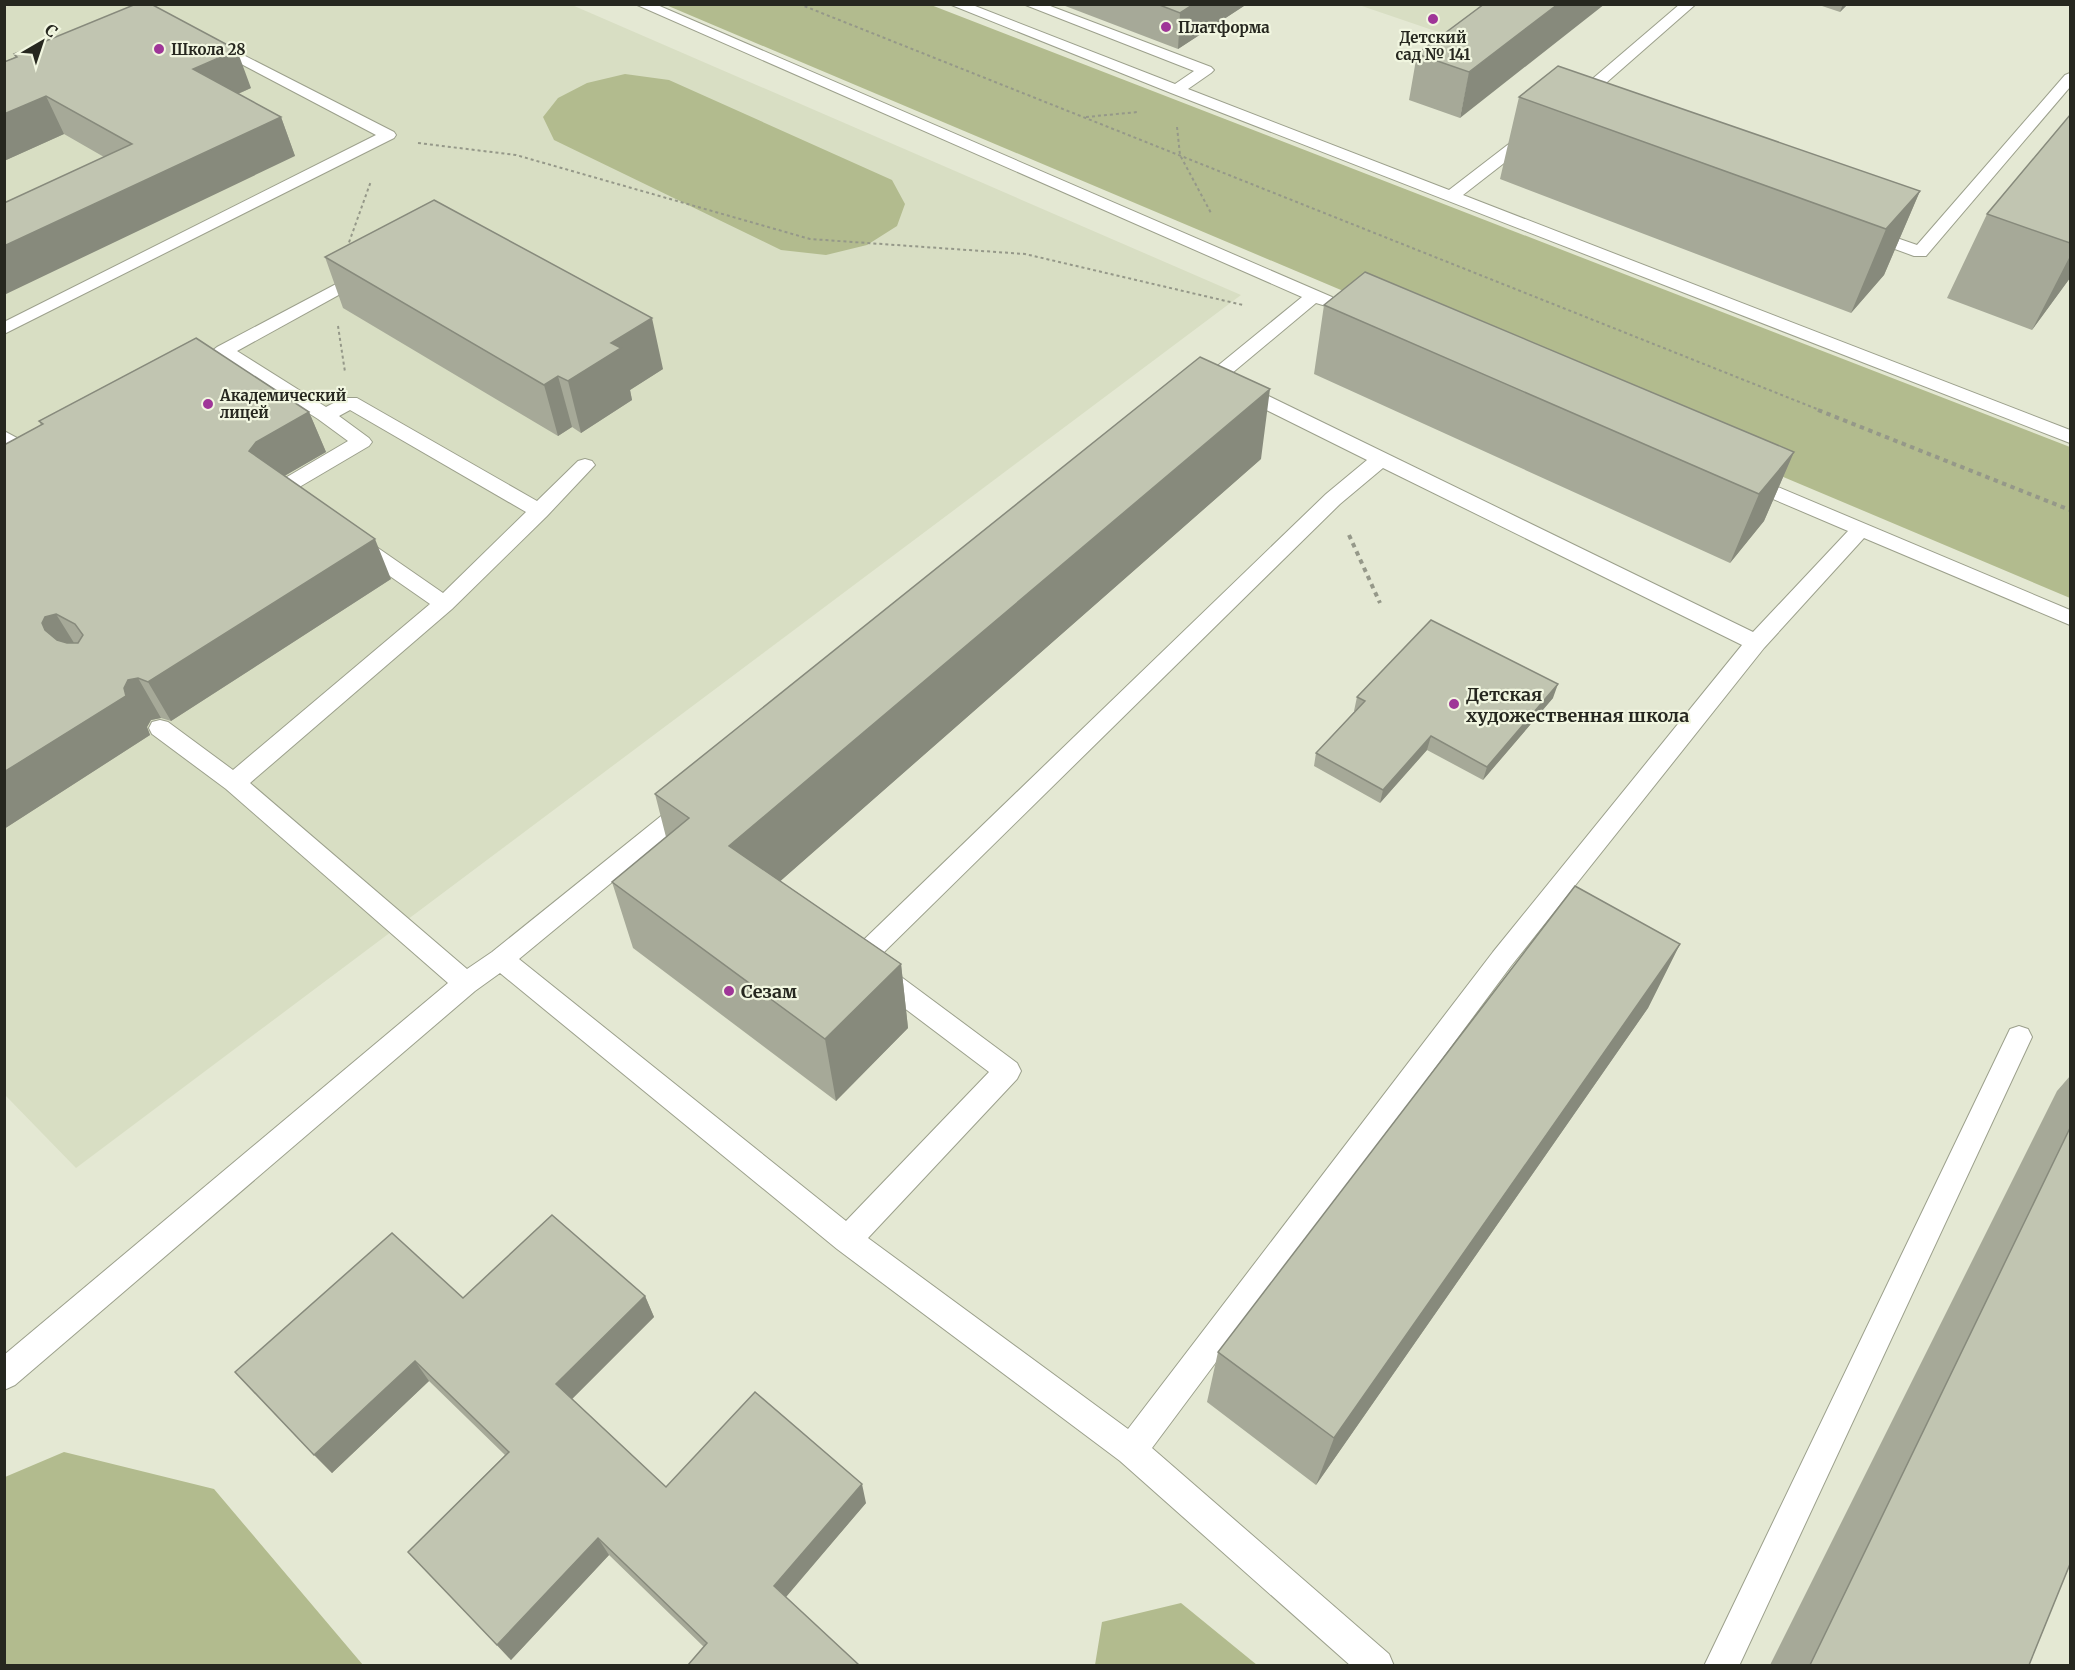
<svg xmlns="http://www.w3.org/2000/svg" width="2075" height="1670" font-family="Merriweather,serif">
	<rect width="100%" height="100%" fill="#e4e8d3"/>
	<!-- built -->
	<path fill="#d8dec3" d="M21,4L572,5L1241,295L76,1168L5,1095L4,7Z
		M1359,5L1484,4V5L1444,34Z"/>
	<!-- green -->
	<path fill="#b2bb8e" d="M666,5H931L2070,447V598Z
		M625,74L669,80L892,180L905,204L897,226L867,245L826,255L781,250L554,140L543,117L558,98L587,83Z
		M64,1452L214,1489L363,1665H5V1477Z
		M1181,1603L1257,1665H1095L1102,1622Z"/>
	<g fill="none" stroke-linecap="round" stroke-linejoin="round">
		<defs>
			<path id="lane" d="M635,4H655L1332,297L1335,301L1332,305L1326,306L1316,303L1207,394H1193L1191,390L1193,386L1302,297Z
				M949,4H970L1175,84L1194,71L1023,4H1045L1211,67L1214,70L1211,73L1188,89L1449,190L1527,130H1539L1541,133L1539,136L1463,195L2070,430V443L1171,93Z
				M1680,4H1696L1582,104H1570L1568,101L1570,98Z
				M210,38L394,132L396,135L394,138L4,334V322L376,135L205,45L203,42Z
				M2070,73V87L1926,256H1914L1862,237L1859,233L1862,229L1868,228L1917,245L2065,75Z
				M338,283L344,284L347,288L344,292L237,351L326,407L343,398H357L537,501L578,461L585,459L592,461L595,465L547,516L452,609L250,783L467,969L492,952L681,800L689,797L697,800L701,806L697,812L519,959L846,1221L989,1072L850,967L846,960L850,953L1326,494L1367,460L1232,393L1230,389L1232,385H1246L1753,632L1848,531L1740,485L1737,480L1740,475L1747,474L2070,610V625L1864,538L1764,648L1511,966L1152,1448L1389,1654L1394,1666H1351L1120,1461L837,1249L500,973L475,991L15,1385L4,1390V1355L448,983L226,789L152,734L149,728L152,722L160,720L168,722L233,770L430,604L351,549L348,544L351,539L358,537L365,539L443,593L526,512L350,410L339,416L369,438L372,442L369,446L296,489L306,499L303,504C291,507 279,500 272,489L275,484L348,441L318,419L224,359L212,364L205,362L203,358L217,347ZM1383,468L1742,645L1493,952L1128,1429L868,1238L1017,1079L1021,1071L1017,1063L877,959L1340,504Z
				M4,431L30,445L38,443L45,445L48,449C35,468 19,456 4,446Z
				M2019,1026L2028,1029L2032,1037L1739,1666H1704L2010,1029Z"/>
		</defs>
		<!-- lane casing -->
		<use href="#lane" stroke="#9ca08c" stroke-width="2"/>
		<!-- path-far1 -->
		<path stroke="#959889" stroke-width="2" stroke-dasharray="3 3" stroke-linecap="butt" d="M799,4L1822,411
			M1086,117L1138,112
			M1177,127L1180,155L1211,213
			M418,143L516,155L810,239L1025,254L1243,305
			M347,248L371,181
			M338,326L345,372"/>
		<!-- path -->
		<path stroke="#959889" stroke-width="4" stroke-dasharray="4.5 4.5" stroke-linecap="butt" d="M1818,410L2070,510
			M1349,535L1380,603"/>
		<!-- lane -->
		<use href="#lane" fill="#fff" fill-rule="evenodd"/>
	</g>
	<!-- wall -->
	<path fill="#a6a998" d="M1060,4H1247L1178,49Z
		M1484,4L1460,118L1409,100L1417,54Z
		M1816,4H1848L1840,12Z
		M14,54L251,88L238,94L281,117L295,156L104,157L64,134L4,161V62L15,57Z
		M1519,97L1920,191L1884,275L1851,313L1500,179Z
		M2070,115V278L2032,330L1947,298L1987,214Z
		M325,257L663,369L630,390L632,400L581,433L572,427L558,436L343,308Z
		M1324,305L1794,452L1764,521L1730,563L1314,374Z
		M309,412L326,452L284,476L391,579L171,721L161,718L151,720L147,727L150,735L4,829V445L41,425L39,421Z
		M1261,459L780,881L901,964L908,1028L836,1101L633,948L612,882L666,837L655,794Z
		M1357,697L1553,698L1483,780L1427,750L1380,803L1314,766L1316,753L1355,711H1354Z
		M1680,944L1648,1008L1316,1485L1207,1402L1218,1352Z
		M2070,1076V1564L2029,1665H1770L2057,1091Z
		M645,1296L654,1317L572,1399L666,1487L866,1503L785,1597L704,1647L609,1555L511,1660L408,1552L505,1455L429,1381L332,1473L235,1372Z"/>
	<!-- shaded-wall -->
	<path fill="#878a7c" d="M1194,4H1247L1178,49L1180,13Z
		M1558,4H1605L1460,118L1469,72Z
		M1843,4H1848L1840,12Z
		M237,50L251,88L208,107L193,69Z
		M46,96L64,134L4,161V114Z
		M281,117L295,156L4,295V246Z
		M1920,191L1884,275L1851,313L1886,229Z
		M2070,256V278L2032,330Z
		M652,318L663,369L630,390L632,400L581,433L568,381L611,343Z
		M558,376L572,427L558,436L544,385Z
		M1270,389L1261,459L744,913L729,846Z
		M309,412L326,452L274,482L249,451L256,442Z
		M1794,452L1764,521L1730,563L1759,494Z
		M375,539L391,579L171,721L148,682Z
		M56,614L81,654L70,657L45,630L42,623L45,617Z
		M138,678L161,718L151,720L147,727L150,735L4,829V772L124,688L128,680Z
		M1558,684L1553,698L1483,780L1487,767Z
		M1431,736L1427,750L1380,803L1383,790Z
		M1680,944L1648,1008L1316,1485L1334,1438Z
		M901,964L908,1028L836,1101L825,1039Z
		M645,1296L654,1317L567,1404L556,1384Z
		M415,1361L429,1381L332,1473L314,1455Z
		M862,1484L866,1503L781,1603L774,1586Z
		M598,1538L609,1555L511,1660L497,1645Z"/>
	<!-- building -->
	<path fill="#c1c5b1" stroke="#878a7c" stroke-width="1.5" fill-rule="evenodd" d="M136,4H151L237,50L193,69L281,117L4,246V203L132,144L46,96L4,114V62L17,57L14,54Z
		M1157,4H1194L1180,13Z
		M1484,4H1558L1469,72L1417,54Z
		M1558,66L1920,191L1886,229L1519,97Z
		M2070,115V243L1987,214Z
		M434,200L652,318L611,343L621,348L568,381L558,376L544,385L325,257Z
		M1365,272L1794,452L1759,494L1324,305Z
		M196,338L309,412L256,442L249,451L375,539L148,682L138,678L128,680L124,688L126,696L4,772V445L43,424L39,421ZM56,614L75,624L83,635L78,643H67L57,640L45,630L42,623L45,617Z
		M1200,357L1270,389L729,846L901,964L825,1039L612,882L689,818L655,794Z
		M1431,620L1558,684L1487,767L1431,736L1383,790L1316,753L1365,701L1357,697Z
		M1575,886L1680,944L1334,1438L1218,1352Z
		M2070,1128V1564L2029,1665H1810Z
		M552,1215L645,1296L556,1384L666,1487L755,1392L862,1484L774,1586L859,1665H688L707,1643L598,1538L497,1645L408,1552L509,1452L415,1361L314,1455L235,1372L392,1233L463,1298Z"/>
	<!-- markers -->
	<g fill="#9f3698" stroke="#f1f6e0" stroke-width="2">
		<circle cx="1433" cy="19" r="6"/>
		<circle cx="1166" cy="27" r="6"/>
		<circle cx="159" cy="49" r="6"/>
		<circle cx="208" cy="404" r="6"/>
		<circle cx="1454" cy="704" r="6"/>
		<circle cx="729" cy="991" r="6"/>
	</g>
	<g text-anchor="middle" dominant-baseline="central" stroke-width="4.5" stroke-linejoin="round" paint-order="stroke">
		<!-- far-poi labels -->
		<g font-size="15" font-weight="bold" fill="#26271f" stroke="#f1f6e0" text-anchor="start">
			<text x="1178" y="27">Платформа</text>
			<text x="1433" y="37" text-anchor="middle">Детский<tspan x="1433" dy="17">сад № 141</tspan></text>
			<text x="171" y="49">Школа 28</text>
			<text x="220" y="395">Академический<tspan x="220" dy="17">лицей</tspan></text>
		</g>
		<!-- poi labels -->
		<g font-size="18" font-weight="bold" fill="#26271f" stroke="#f1f6e0" text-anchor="start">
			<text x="1466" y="694">Детская<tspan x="1466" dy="21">художественная школа</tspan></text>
			<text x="741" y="991">Сезам</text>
		</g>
	</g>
	<!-- border -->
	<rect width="2075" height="1670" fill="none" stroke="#26271f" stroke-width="12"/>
	<!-- north arrow -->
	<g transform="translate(42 42) rotate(39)" stroke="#f1f6e0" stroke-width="4.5" paint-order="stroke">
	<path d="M0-4.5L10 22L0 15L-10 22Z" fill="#26271f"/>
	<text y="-9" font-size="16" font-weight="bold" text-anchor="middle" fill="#26271f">С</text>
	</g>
</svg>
